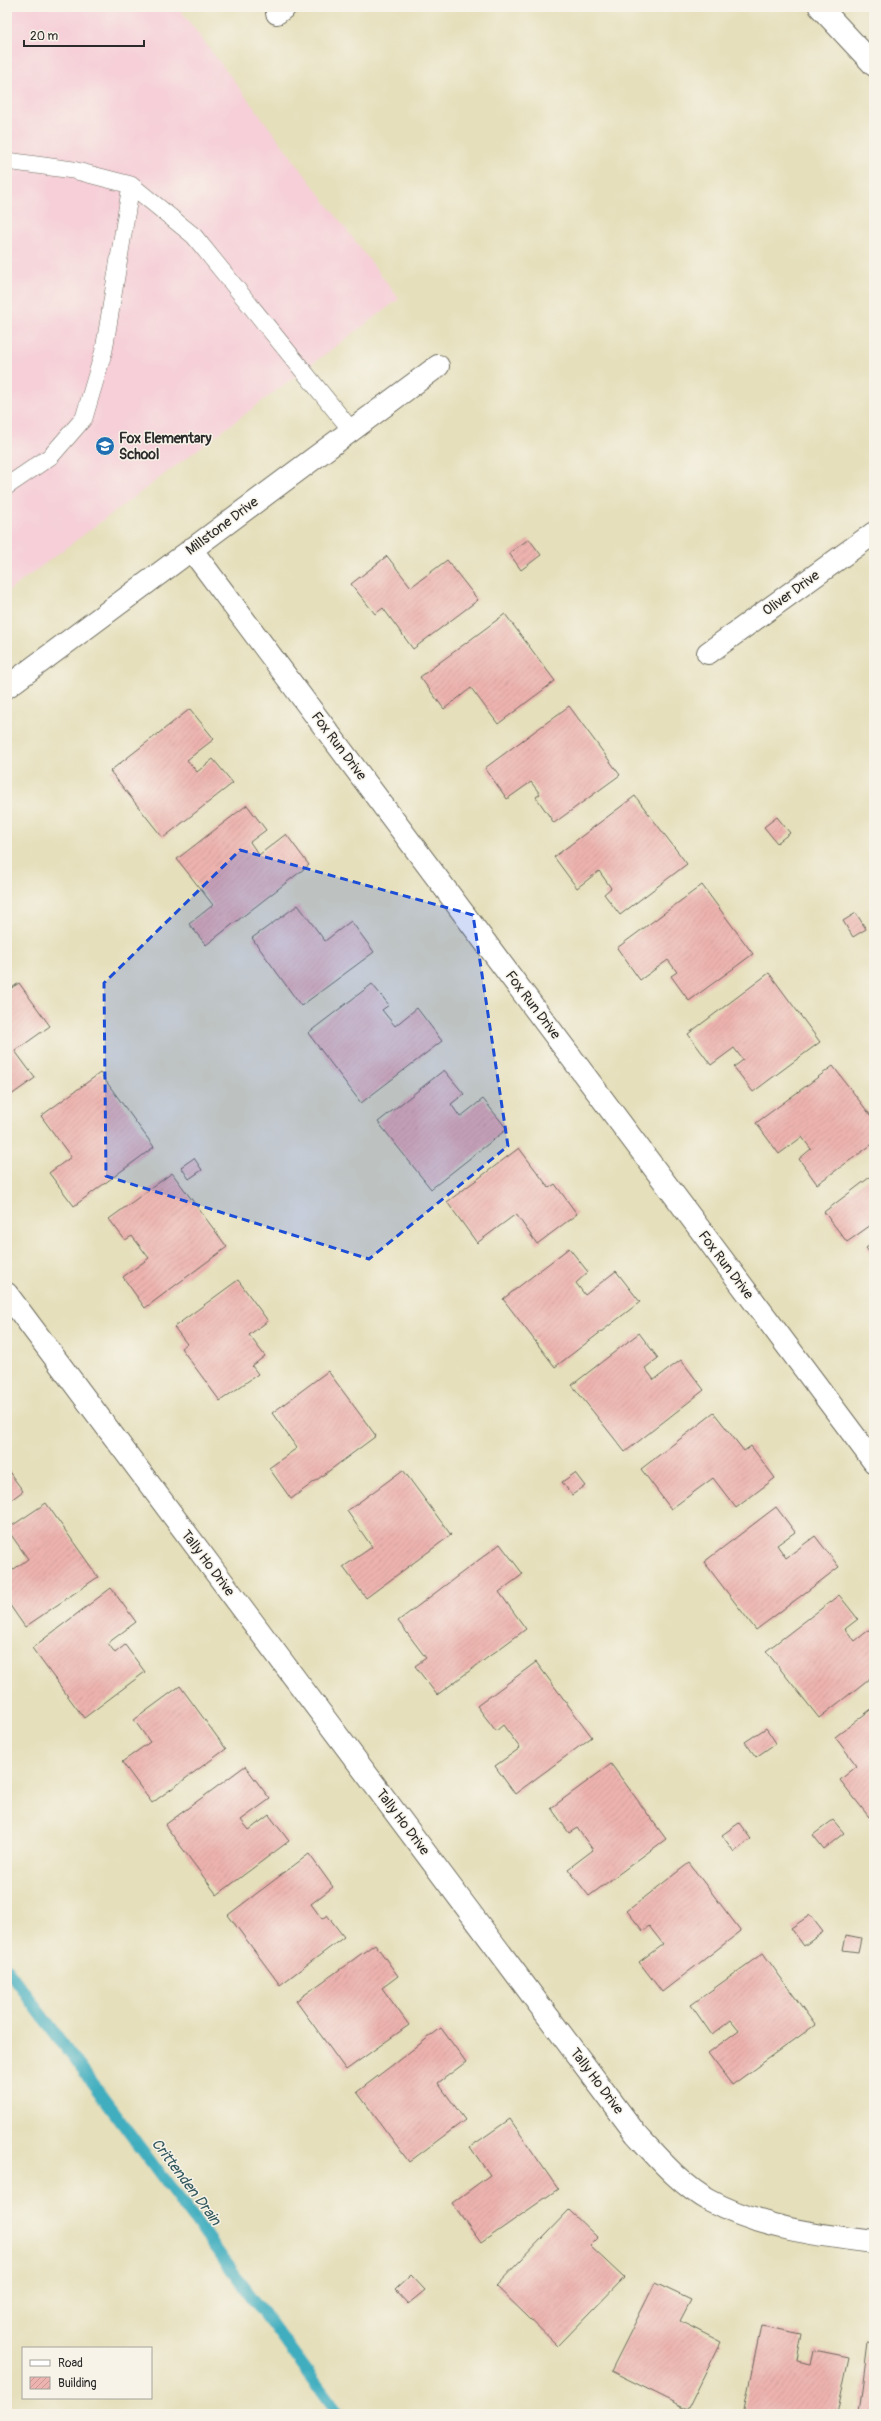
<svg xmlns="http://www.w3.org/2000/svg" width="881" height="2421" font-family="Pangolin,sans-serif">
	<defs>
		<pattern id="building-hatch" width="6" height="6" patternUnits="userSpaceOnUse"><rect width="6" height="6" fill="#edb3af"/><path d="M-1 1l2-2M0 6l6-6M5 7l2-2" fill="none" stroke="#cb9a97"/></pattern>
	</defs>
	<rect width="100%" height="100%" fill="#f7f3e8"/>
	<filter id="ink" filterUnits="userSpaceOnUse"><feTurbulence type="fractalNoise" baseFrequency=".025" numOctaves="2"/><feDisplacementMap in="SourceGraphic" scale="8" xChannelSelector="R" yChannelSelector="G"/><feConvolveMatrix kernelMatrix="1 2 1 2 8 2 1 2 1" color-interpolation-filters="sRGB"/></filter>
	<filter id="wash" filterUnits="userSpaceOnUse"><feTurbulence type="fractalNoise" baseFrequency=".012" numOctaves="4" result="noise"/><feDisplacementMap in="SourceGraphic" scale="16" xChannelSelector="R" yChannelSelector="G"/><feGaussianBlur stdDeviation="0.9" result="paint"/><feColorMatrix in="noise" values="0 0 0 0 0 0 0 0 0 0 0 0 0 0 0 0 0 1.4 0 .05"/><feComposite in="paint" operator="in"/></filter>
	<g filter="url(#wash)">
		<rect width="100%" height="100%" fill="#e5dfbb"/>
		<!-- built -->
		<path fill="#f6cfd8" d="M7,7H178L399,299L7,592Z"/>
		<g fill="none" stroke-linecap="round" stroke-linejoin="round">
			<!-- stream -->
			<path stroke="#41aebf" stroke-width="12" d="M7,1969L339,2414"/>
		</g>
		<g id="blocks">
			<!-- building -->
			<path fill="url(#building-hatch)" d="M529,539L541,555L521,570L509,553Z
				M387,556L411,587L447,560L478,600L413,649L383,608L375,614L351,584Z
				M505,614L555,681L498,724L471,688L444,709L420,677Z
				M569,706L620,775L554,823L536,797L540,794L531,782L507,799L485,768Z
				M190,709L214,739L187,760L197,772L213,759L233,783L163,838L110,771Z
				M635,796L687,864L620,915L604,894L611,888L599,871L577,888L554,857Z
				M247,805L266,830L250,842L259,855L286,834L309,865L206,945L189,924L213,905L177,859Z
				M777,817L790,833L777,843L764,827Z
				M702,885L753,954L689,1001L671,976L677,972L668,960L640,980L617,948Z
				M298,905L325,941L351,921L374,952L301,1006L252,938Z
				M856,913L866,929L853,937L843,921Z
				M769,973L820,1042L753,1092L734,1067L743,1060L734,1048L711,1065L688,1034Z
				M19,983L50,1026L15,1051L35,1078L7,1098V991Z
				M372,984L389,1005L382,1010L395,1026L417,1008L442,1041L361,1103L308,1033Z
				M833,1066L874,1120V1143L817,1184L799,1159L811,1149L802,1137L779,1154L756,1123Z
				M444,1070L464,1094L451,1104L460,1117L483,1099L507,1129L431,1189L378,1122Z
				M100,1073L154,1147L74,1206L49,1173L71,1157L41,1116Z
				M519,1148L549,1188L555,1184L577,1214L537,1244L516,1214L477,1243L447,1202Z
				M194,1158L202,1170L189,1179L181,1167Z
				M172,1173L227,1247L145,1308L123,1277L149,1258L132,1236L125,1240L109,1219Z
				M874,1174V1230L871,1225L847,1242L824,1212Z
				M874,1242V1258L866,1248Z
				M569,1248L588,1272L576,1283L585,1295L616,1271L640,1302L555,1367L503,1299Z
				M238,1280L268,1321L249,1335L265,1356L252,1366L258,1374L220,1401L181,1348L187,1344L174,1327Z
				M639,1333L658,1358L645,1368L654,1380L681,1360L704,1390L625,1452L572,1385Z
				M328,1371L376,1436L291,1499L269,1468L297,1448L272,1413Z
				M714,1413L744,1451L751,1446L775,1478L736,1508L713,1478L671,1509L641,1469Z
				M7,1469L23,1491L7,1503Z
				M403,1470L451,1535L366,1598L343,1567L372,1547L347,1511Z
				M575,1473L585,1486L572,1495L562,1482Z
				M46,1503L98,1577L25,1627L7,1601V1574L28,1559L7,1529Z
				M776,1507L795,1532L777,1545L786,1558L815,1536L839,1567L756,1630L704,1562Z
				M500,1544L523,1574L499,1592L526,1629L437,1695L415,1666L426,1658L398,1621Z
				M111,1588L136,1622L108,1643L115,1653L125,1645L145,1672L84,1718L32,1648Z
				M839,1595L858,1619L845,1629L855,1641L874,1626V1675L819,1718L766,1651Z
				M536,1662L592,1737L515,1794L495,1766L520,1748L503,1725L496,1731L477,1706Z
				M180,1686L226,1749L152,1803L122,1762L150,1742L134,1720Z
				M874,1707V1814L869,1817L840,1780L857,1766L835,1737Z
				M766,1728L776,1743L756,1757L745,1742Z
				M611,1764L666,1839L589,1896L568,1869L593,1850L577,1828L569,1833L551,1808Z
				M245,1766L270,1799L241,1820L249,1830L269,1815L289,1841L217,1895L165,1825Z
				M833,1820L844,1833L824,1849L813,1835Z
				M739,1823L751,1839L734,1852L722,1835Z
				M309,1854L333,1887L311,1904L322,1919L327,1915L344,1937L280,1985L228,1915Z
				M689,1863L741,1931L662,1992L639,1962L663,1944L649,1926L643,1931L627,1911Z
				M810,1915L823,1932L804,1946L791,1928Z
				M846,1935L861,1938L858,1952L843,1950Z
				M375,1944L398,1976L382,1988L409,2025L346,2070L296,2001Z
				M763,1953L815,2025L732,2085L708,2053L739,2030L731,2020L712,2035L691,2005Z
				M441,2028L466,2062L438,2083L465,2120L409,2162L357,2092Z
				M510,2119L558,2189L481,2243L452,2203L490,2175L470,2147Z
				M569,2210L598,2238L590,2246L624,2278L558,2346L496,2286Z
				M411,2275L425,2290L408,2304L395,2290Z
				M655,2283L691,2300L680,2321L721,2342L688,2409L611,2371Z
				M761,2326L802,2334L797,2361L811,2364L814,2350L849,2357L837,2414H743Z
				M868,2343L874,2344V2414H859Z"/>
		</g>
	</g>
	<g filter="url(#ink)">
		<use href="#blocks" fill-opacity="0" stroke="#6c6a5d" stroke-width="1"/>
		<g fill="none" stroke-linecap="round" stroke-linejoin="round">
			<defs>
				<path id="service" d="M7,161L73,170L131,185L194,236L352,431
					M7,486L51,456L84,418L104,350L131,185"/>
				<path id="minor" d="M820,7L874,65
					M277,13L285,7
					M191,549L874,1462
					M708,653L874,533
					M7,687L438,366
					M7,1294L636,2134C658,2158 681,2185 710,2201C761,2228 818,2235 874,2242"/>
			</defs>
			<!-- service casing -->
			<use href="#service" stroke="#6c6a5d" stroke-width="18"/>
			<!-- minor casing -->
			<use href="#minor" stroke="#6c6a5d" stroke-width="24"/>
			<!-- service -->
			<use href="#service" stroke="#fff" stroke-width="17"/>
			<!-- minor -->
			<use href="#minor" stroke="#fff" stroke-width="22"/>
		</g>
	</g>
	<!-- marked area -->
	<path fill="#1d4ed8" fill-opacity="0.2" stroke="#1d4ed8" stroke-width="3" stroke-dasharray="8 5" stroke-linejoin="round" d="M240,850L473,915L508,1146L369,1259L106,1176L104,983Z"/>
	<!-- icons -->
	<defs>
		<symbol id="school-disc" viewBox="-11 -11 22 22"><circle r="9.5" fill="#1f6fb2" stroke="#f7f3e8"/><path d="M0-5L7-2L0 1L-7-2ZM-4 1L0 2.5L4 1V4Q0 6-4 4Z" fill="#fff"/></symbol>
	</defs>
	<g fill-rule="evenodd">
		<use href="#school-disc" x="94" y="435" width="22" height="22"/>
	</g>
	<g text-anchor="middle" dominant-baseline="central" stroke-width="3" stroke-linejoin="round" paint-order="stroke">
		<!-- poi labels -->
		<g font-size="14" font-weight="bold" fill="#2b2b2b" stroke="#f7f3e8" text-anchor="start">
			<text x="119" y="438">Fox Elementary<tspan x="119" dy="16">School</tspan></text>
		</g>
		<!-- street labels -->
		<g font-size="14" fill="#2b2b2b" stroke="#f7f3e8">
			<text transform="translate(222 526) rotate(-37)">Millstone Drive</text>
			<text transform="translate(791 593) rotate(-36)">Oliver Drive</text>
			<text transform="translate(339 746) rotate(53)">Fox Run Drive</text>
			<text transform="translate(533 1005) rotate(53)">Fox Run Drive</text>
			<text transform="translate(726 1265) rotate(53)">Fox Run Drive</text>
			<text transform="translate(208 1563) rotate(53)">Tally Ho Drive</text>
			<text transform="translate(403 1822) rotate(53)">Tally Ho Drive</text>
			<text transform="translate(597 2081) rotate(53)">Tally Ho Drive</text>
		</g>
		<!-- water labels -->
		<g font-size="15" font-style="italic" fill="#33595f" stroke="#f7f3e8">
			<text transform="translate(186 2182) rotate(53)">Crittenden Drain</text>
		</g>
	</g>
	<!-- margin -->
	<rect width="881" height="2421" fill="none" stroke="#f7f3e8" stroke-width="24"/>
	<!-- legend -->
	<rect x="22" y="2347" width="130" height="52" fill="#f7f3e8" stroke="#a5a39c"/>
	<rect x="30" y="2360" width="20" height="6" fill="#ffffff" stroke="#a5a39c"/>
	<text x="58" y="2367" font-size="12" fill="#2b2b2b">Road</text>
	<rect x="30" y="2377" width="20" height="12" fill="url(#building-hatch)" stroke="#a5a39c"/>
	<text x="58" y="2387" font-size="12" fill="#2b2b2b">Building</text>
	<!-- scale -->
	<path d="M24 40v6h120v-6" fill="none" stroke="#2b2b2b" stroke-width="2"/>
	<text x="30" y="40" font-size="12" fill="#2b2b2b" stroke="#f7f3e8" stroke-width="3" paint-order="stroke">20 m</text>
</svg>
